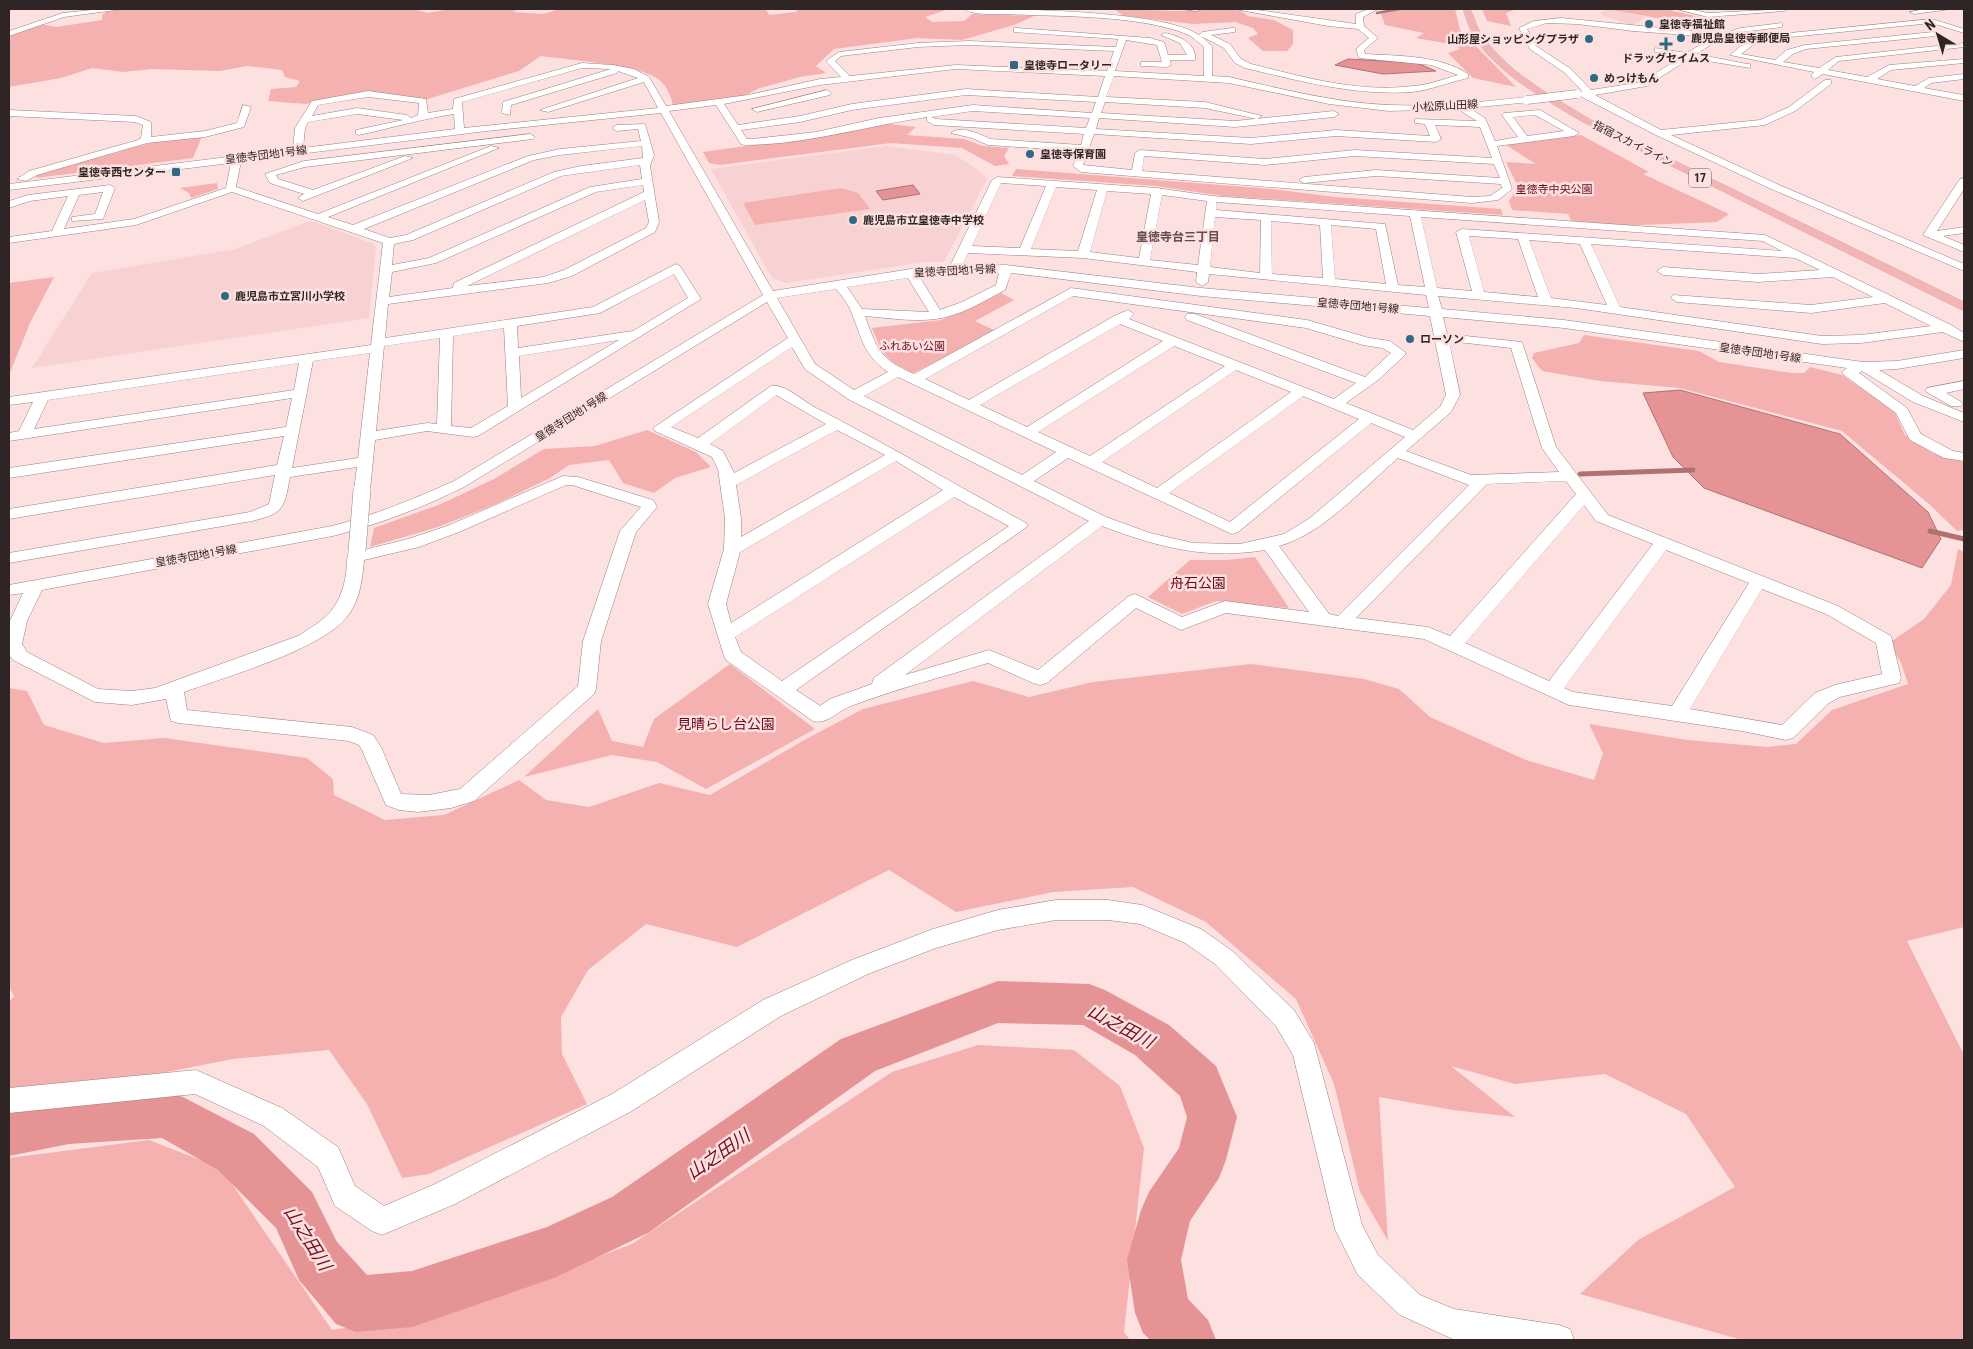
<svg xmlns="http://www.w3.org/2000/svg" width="1973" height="1349" font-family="'Roboto Condensed','Noto Sans JP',sans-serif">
	<rect width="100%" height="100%" fill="#fde0e0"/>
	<!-- built -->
	<path fill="#f8d2d2" d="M1607,9L1629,13L1645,17L1633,26L1604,16L1601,13Z
		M886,146L955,155L977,169L987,179L944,262H924L787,283L772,278L711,169Z
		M307,222H315L374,244L376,247L369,318L32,368L92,273L235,249Z"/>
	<!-- green -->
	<path fill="#f5b0b0" d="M125,9H413L428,13L450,9H520L512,12L543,14L560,9H766L769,15L796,12L798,9H949L925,17L932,22L964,21L972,14L1034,16L1014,25L962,40L917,38L834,49L816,66L826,73L800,77L760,88L741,97L673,106C671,94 666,84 655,77C631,64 570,60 541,56L519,71L421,101L366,92L306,104L268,101L271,89L296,87L300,81L285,77L282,70L247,66L220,71L152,69L123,72L92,68L61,78L9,87V35L41,24L56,27L102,20V15L106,12Z
		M1114,9L1176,11L1227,9L1241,11L1248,16L1274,20L1293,30V44L1287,51H1263L1248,38L1258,34L1253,28L1235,22L1193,24L1124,16Z
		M1391,9H1455L1460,30L1516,87L1473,78L1448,53L1460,49L1456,45L1416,38L1424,33L1385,25L1381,14Z
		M1482,9H1517L1506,13L1511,26L1487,21Z
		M1606,9H1665L1708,19L1715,28Z
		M880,123L916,127L907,135L964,139L983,146L1009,148L1004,156L1009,164L995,166L962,148L891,143L720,165L709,163L703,152L838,133Z
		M1581,135L1649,172L1643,174L1729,214L1717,222L1615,226L1572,222L1568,214L1512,210L1509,201L1518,187L1506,162L1536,164L1506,145Z
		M202,136L193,158L36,178V175L154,142Z
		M1016,169L1272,189L1335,197L1501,209L1503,215L1223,196L1156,186L1012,176Z
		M217,183L218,189L191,198L189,193L180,188Z
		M841,188L858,193L870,209L755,225L743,203Z
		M54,277L30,323L9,375V283Z
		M1001,293L1014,300L975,321L996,331L913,373C885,359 884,357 872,328L941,320Z
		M1584,335L1699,351L1719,362L1792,373H1804L1810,367L1842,375L1894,411L1905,435L1932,453L1964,462V530L1957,531L1929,504L1842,431L1680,388L1600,381L1542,371L1532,358L1534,353L1579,343Z
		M647,430L696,452L711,467L675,478L654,493L623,483L609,460L569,465L550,478L496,504L438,527L370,547L374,528L441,504L494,479L544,449L595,446Z
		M1958,549L1964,552V927L1907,941L1964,1055V1340H1742L1580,1294L1638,1240L1735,1187L1686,1114L1605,1074L1515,1084L1451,1066L1515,1117L1453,1110L1379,1097L1388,1241L1360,1192L1334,1084L1296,999L1206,922L1133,887L1053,892L956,912L889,870L737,947L646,924L588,970L561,1017L562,1054L587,1104L429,1174L402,1178L367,1104L329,1050L233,1059L75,1090L9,1094V1001L14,997L9,986V688L27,691L44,725L104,743L164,738L307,758L333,779L334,795L385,820L444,815L519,780L546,800L589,807L659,783L710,795L806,739L863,709L973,681L1029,697L1093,682L1251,664L1364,679L1399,689L1430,717L1526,760L1594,780L1603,753L1589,724L1687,740L1767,747L1796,744L1832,710L1908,684L1901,663L1889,643L1924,619L1951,585Z
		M1255,557L1289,608L1216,601L1182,614L1148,597L1190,560H1226Z
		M730,664L815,729L706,789L657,762L612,755L524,777L598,709L612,741L643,747L654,719Z
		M978,1045L1074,1050L1120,1086L1144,1148L1124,1332L1130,1340H9V1158L149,1140L221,1168L332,1330L457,1310L632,1244L892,1072Z"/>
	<!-- water -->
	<path fill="#e59394" stroke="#af7273" d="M1348,59L1417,63L1436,71L1383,74L1335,65Z
		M913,185L920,194L883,200L876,191Z
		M1680,390L1840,434L1928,512L1941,539L1922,568L1704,488L1673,457L1643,393Z"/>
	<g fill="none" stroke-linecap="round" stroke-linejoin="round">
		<!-- stream-far1 -->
		<path stroke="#af7273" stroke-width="2.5" d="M1377,13L1399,9"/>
		<!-- stream -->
		<path stroke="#af7273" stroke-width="5" d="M1580,474L1693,470
			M1930,531L1964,539"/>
		<!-- river -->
		<path fill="#e59394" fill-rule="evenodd" d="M998,981L1089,984L1105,990L1169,1025L1216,1066L1237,1117L1226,1160L1219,1178L1190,1221L1181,1260L1188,1299L1208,1320L1216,1340H1150L1143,1333L1135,1313L1127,1260L1141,1210L1149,1192L1179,1148L1187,1117L1180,1096L1135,1055L1083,1025L998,1023L875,1071L648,1233L554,1278L412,1327L356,1332L336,1324L299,1280L276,1228L218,1170L162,1138L69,1144L9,1156V1108L69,1096L166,1090L183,1097L254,1134L312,1192L337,1242L367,1275L412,1271L547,1227L612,1197L841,1039Z"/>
		<defs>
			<path id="minor" d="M101,9H123L64,17L9,36V31L63,13Z
				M964,9C1012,9 1162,10 1199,35L1202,32L1232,28H1235V32L1211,35L1230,44L1241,59L1251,64C1304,77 1358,93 1413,86C1428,85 1444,79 1458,75L1431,65L1359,58L1356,49L1369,38L1358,29L1328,26L1234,9H1250L1356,24V14L1369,9H1378L1363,17L1364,26L1378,38L1364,50L1365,54C1399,56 1439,55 1468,74V78C1450,82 1430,90 1412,92C1355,96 1300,81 1245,68L1235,63L1224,48L1201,36L1212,46V76L1229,77C1282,89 1336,103 1390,105C1436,107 1481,102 1527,97L1531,100L1530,102L1469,108L1485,118L1495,141L1518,137L1502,115L1504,113L1540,110L1579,133L1574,136L1497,146L1512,189L1498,200L1472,203L1081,172L1073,166L1079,151L988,145L972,138L951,133C961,125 980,134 990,139L1081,145L1084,134L934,125L927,121V117C866,126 805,145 744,145L741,144L716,105L669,111L773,291L911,269L950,266L992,180L997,177L1157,188L1212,196L1765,235L1951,325L1964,333V342L1943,332L1861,343L1822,344L1576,308L1438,296L1442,309L1564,320L1863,362L1897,361L1964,350V358L1897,369L1879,370L1923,396L1964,413V422L1913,402L1862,371L1859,373L1907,408L1921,434L1953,451L1964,453V461L1944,458L1910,440L1896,413L1844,375L1842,372L1847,368L1564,328L1443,317L1447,334L1522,342L1556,447L1608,515L1838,606L1891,636L1901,678L1899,683L1840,697L1829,703L1793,738L1786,740L1742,731L1569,705L1424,639L1226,613L1181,630L1136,608L1047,683L1040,685L1033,683L988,663C942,677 896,689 851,706C837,711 828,725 813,721L726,660L724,656L708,604L724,549L725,518L718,469L712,457L655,431L653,428L788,338L767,302L464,487C422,508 379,524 333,536L42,590L27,621L22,644L27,652L98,689L132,691L155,688L298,636C327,618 340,609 346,574C347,565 346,555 351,547L357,546L364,550L408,539L447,526L563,476L578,477L653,500L657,507L636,532L601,641L596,689L594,694L474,801L451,808L418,812L399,810L386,805L362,750L359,745L349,741L178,723L171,721L166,699L132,705L95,702L13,660L9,655V623L23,593L9,595V585L332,526C375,515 414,499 454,481L763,295L661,113L487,131L241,161L236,187L318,214L491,146L499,148L328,217L353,225L528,156L560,149L641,141L638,129L617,131L612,128L617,125L645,124L654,155L650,166L659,222L655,232L572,276L548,283L388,304L385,338L593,307L676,264L680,266L701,299L478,436L473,437L427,431L375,440L370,490L368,493L362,495L354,490L357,467L290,477C284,509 284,513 252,521L9,563V553L250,512L269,504L275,475L9,519V509L277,465L284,436L9,478V468L286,427L292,398L9,441V433L19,431L33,402L9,405V397L371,345L383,243L232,192L136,225L9,243V237L52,231L68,196L30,201L9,208V201L28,195L110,185L115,188L103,219L72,221V217L95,214L103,192L79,195L64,229L134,219L226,188L231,163L9,190V184L293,149L295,128L312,101L368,91L426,99L428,113L453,109L454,99L582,63L613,65L634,69L649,77L666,106L748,95L820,79L841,77L826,61L839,52L918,43L969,41L1116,47L1118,39L1014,32V28H1017L1150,38L1164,42L1168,55H1187L1180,43L1161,35L1165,33C1179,36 1197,43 1195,60H1170L1171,65L1167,67L1141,66V62H1162L1157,45L1126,40L1115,71L1204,76V47C1199,43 1194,38 1189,35C1138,14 1059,17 1004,14C993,14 971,15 964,9ZM969,45L1114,51L1107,71L956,65L850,76L835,61L841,56L918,47ZM582,68L611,69L503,102L502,113L510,115L511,105L617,73L618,71L638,78L540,110L548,112L644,82L658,108L464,128L462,102ZM956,69L1105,76L1098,97L966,89L852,104L800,116L738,125L724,104L820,85ZM1114,76L1229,83L1329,104L1389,111L1458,109L1477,121L1415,119V123L1425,124L1430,136L1336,130L1251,138L1096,129L1099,118L1235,127L1334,117L1339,114L1334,111L1235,121L1101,113L1105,102L1205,108L1257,119L1262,116L1205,102L1106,97ZM966,95L1096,102L1092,113L973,105L879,118L816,132L752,139H747L741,130L800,122L852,110ZM368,97L419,103L418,115L411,118L407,115L357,108L312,116L318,105ZM973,111L1090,118L1086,128L936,119L931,117ZM357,114L403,120L356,130V134L359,135C391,128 422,119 454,114L455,129L303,148L305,128L308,122ZM1535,115L1564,131L1527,136L1513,117ZM1435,125L1480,127L1492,158L1355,150L1265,159L1140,150L1135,153L1132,170L1083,165L1094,134L1251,144L1336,136L1436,142L1441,139ZM642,146L643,158L581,166L554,172L406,235L390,238L364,229L534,160L560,155ZM1144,156L1265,165L1355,156L1494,164L1500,178L1376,170L1304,177L1299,180L1304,183L1376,176L1501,184L1502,188L1490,196L1472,197L1142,171ZM640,165L642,179L590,187L429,258L392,265L394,244L413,240L561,176ZM1001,183L1046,186L1020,248L972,246ZM643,185L644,192L454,283L453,288L389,297L392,272L436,263L596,192ZM1056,187L1097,190L1078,251L1031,249ZM1107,191L1151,194L1139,258L1090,252ZM1162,195L1207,201L1198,265L1150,260ZM645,200L649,222L646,228L564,270L543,277L467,286ZM1216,202L1410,216L1425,287L1398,285L1385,224L1216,210ZM1215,217L1261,220L1260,273L1210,267ZM1421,217L1763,241L1782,251L1462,229L1456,232L1472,291L1437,288ZM1271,221L1320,225L1323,278L1272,274ZM1331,225L1376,229L1386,284L1335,279ZM1469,236L1518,239L1538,297L1484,292ZM1529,240L1580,244L1607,305L1551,298ZM1591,244L1795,258L1820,270L1758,274L1663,267L1657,271L1663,275L1758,282L1833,277L1873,297L1811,305L1673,295L1671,298L1677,302L1811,313L1885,303L1931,326L1861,335L1822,336L1620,307ZM968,253L1083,258L1197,272L1196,282L1202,286L1208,282L1209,274L1426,295L1429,308L1201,288L1006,265L962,266ZM999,273L996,285L962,302L940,310L919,276L936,274ZM1011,273L1201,296L1430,316L1446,395L1440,407L1413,430L1346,403L1378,380L1404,356L1406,353L1390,341L1369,338L1307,320L1071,288L914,374C880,359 877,350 865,316C889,318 913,322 936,319C960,316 984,301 1005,290ZM674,274L688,298L633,331L518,348L517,326L600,313ZM908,278L929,312L862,309L847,287ZM836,289C841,295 847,302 850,309C862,336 861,353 888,372L854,390L815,364L777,298ZM1073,296L1306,328L1363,345L1382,348L1391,353L1365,377L1195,314H1187L1185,317L1187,320L1356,383L1334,399L1129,319L1134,314L1128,310L1114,316L969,400L925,379ZM1120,324L1163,341L1027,427L980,405ZM504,328L508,406L471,428L451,426L453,336ZM440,338L437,424L427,423L376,431L384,346ZM619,340L521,398L519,356ZM1449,341L1511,348L1542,448L1559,472L1471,475L1406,451L1451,412L1460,395ZM1174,346L1225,366L1090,456L1038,432ZM792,347L805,369L848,399L1089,521L874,678L872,684L830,699L820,706L796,690L1028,526L1026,523C956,485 888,445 818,409C805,403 785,383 771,386L698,438L671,427ZM370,353L358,458L292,468L313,361ZM299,363L294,390L34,429L48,400ZM1236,370L1291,392L1157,488L1102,462ZM898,377L1056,452L1022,475L864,396ZM776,395L826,424L734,473L723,451L710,444ZM1303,396L1359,419L1230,522L1169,493ZM1371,423L1405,437L1310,518L1284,534L1240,544L1193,543L1150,533L1106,517L1034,481L1068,458L1232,534L1238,532ZM837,430L885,455L741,537V518L736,485ZM1398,458L1469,485L1338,616L1329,614L1279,546C1323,534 1363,488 1398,458ZM896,461L943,490L731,623L726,604L740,552ZM1566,481L1576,494L1450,636L1428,627L1356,618L1487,484ZM566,485H572L641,507L620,531L583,641L578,686L460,789L429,795L401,794L381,747L373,735L352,727L187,710L184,692C225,677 320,650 346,618C360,601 362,581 364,560L419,547L459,532ZM954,497L1009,526L782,681L741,652L735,637ZM1584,505L1596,521L1653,544L1549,681L1465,643ZM1102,526C1157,547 1206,560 1265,550L1309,612L1225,601L1182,617L1135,594L1129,596L1038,670L989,650L905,675ZM1666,550L1749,583L1672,706L1573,692L1564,688ZM1762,589L1826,614L1876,643L1882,674L1835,685L1815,693L1782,725L1690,709Z
				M1183,9H1200L1196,11Z
				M1676,9H1689L1708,13L1788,9L1784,11L1708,17Z
				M1925,9H1951L1914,14L1910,12Z
				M1561,18L1722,34L1741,28L1782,23V27L1742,32L1717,41L1696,54L1747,64H1750V68L1690,58L1647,86L1595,95L1661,130L1760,120L1789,107L1825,80H1831V84L1795,111L1765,125L1671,135L1777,184L1964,264V271L1769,188L1656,135L1580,96L1579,94L1582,91L1565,73L1530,49L1519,28L1534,21ZM1547,23L1577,24L1633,31L1713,37L1687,53L1655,48V52L1681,57L1642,82L1591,90L1571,69L1536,46L1527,29Z
				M1932,19L1964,29V33L1932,23L1780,38L1753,45L1741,54L1775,60L1787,50L1805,45L1933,32L1937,34L1936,36L1806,49L1793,54L1783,62L1819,68L1836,57L1964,43V47L1839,61L1828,70L1867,77L1889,65L1964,59V63L1891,70L1877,79L1915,86L1929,78L1964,74V79L1931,83L1924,88L1964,95V101L1823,74L1815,79L1811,76L1814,72L1730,55L1747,41L1780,34Z
				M827,90L831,93L830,95L757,112L752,109Z
				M243,105L251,107L244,127L205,137L147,143L37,175L26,181L17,179L29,171L138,140L141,138L143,125L135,122L9,116V110L136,116L151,122V137L205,131L237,123Z
				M530,134L535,137L533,139L305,167L276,175L278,179L313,190L405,156L413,158L303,201L298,198L304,194L270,183L265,174L304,161Z
				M1964,178V189L1937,231L1964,227V233L1943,236L1964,245V252L1923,235L1960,179Z
				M1964,381V389L1946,393L1963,403L1961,406H1951L1925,391L1927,388Z
				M1056,900H1108L1142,905L1201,929L1231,950L1294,1010L1314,1043L1362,1225L1378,1255L1420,1295L1454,1309L1559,1325L1570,1329L1574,1340H1462L1453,1339L1400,1315L1358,1275L1335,1229L1293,1055L1276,1026L1215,964L1185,943L1140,924L1108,920H1056L998,930L936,948L868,974L781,1016L630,1112L455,1204L382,1235L372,1231L335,1206L318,1167L264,1126L195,1094L9,1113V1088L196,1070L282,1108L338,1147L355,1186L384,1206L435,1184L612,1094L763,1000L852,960L933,929L998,910Z"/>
			<path id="major" d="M1462,9H1471C1476,18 1478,29 1484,37C1510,73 1553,96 1591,119L1964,301V312L1583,123C1545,100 1499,76 1474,38C1468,29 1466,19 1462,9Z"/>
		</defs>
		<!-- minor casing -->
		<use href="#minor" stroke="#9b8181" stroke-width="1"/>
		<!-- major casing -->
		<use href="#major" stroke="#fff" stroke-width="1"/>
		<!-- minor -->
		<use href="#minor" fill="#fff" fill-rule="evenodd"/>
		<!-- major -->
		<use href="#major" fill="#f1b5b6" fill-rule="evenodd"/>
		<defs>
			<path id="minor-bridge-far1" d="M1527,100L1577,94"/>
			<path id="minor-bridge" d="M357,551L362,490"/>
		</defs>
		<!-- minor-bridge-far1 casing -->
		<use href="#minor-bridge-far1" stroke="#9b8181" stroke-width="9" stroke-linecap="butt"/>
		<!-- minor-bridge casing -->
		<use href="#minor-bridge" stroke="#9b8181" stroke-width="18" stroke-linecap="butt"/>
		<!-- minor-bridge-far1 -->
		<use href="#minor-bridge-far1" stroke="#fff" stroke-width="8"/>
		<!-- minor-bridge -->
		<use href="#minor-bridge" stroke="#fff" stroke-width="17"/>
	</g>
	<!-- markers -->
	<g fill="#2f6982" stroke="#fde0e0" stroke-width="2">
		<circle cx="1649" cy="24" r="5"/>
		<circle cx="1681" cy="38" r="5"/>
		<circle cx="1589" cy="39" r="5"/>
		<path d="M1663.5 36.5h5v5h5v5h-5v5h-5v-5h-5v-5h5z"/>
		<rect x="1009" y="60" width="10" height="10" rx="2.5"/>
		<circle cx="1594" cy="78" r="5"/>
		<circle cx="1030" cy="154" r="5"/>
		<rect x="171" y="167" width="10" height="10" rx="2.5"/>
		<circle cx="853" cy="220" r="5"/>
		<circle cx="225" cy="296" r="5"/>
		<circle cx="1410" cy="339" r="5"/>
	</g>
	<g text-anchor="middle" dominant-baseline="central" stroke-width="5" stroke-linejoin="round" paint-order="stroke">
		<!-- far-poi labels -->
		<g font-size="11" font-weight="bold" fill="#302525" stroke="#fde0e0" text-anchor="start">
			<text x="1659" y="24">皇徳寺福祉館</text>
			<text x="1691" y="38">鹿児島皇徳寺郵便局</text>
			<text x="1579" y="39" text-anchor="end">山形屋ショッピングプラザ</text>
			<text x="1666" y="58" text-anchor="middle">ドラッグセイムス</text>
			<text x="1024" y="65">皇徳寺ロータリー</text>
			<text x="1604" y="78">めっけもん</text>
			<text x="1040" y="154">皇徳寺保育園</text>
			<text x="166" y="172" text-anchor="end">皇徳寺西センター</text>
			<text x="863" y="220">鹿児島市立皇徳寺中学校</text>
			<text x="235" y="296">鹿児島市立宮川小学校</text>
			<text x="1420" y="339">ローソン</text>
		</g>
		<!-- far-street labels -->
		<g font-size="11" fill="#302525" stroke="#fde0e0">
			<text transform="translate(1445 106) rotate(-3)">小松原山田線</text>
			<text transform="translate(1633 144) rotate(27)">指宿スカイライン</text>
			<text transform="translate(266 155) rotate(-7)">皇徳寺団地1号線</text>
			<text transform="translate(955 271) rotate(-3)">皇徳寺団地1号線</text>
			<text transform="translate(1358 306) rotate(5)">皇徳寺団地1号線</text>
			<text transform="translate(1760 353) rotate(8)">皇徳寺団地1号線</text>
			<text transform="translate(571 417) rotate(-32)">皇徳寺団地1号線</text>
			<text transform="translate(196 556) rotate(-10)">皇徳寺団地1号線</text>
		</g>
		<!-- far-park labels -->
		<g font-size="11" fill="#6c081c" stroke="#fde0e0">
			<text x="1554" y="189">皇徳寺中央公園</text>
			<text x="912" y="346">ふれあい公園</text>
		</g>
		<!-- shield labels -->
		<rect fill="#fde0e0" stroke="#6e5d5d" stroke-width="1" x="1689" y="168.5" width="22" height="19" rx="4"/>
		<g font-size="12" font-weight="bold" fill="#302525">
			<text x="1700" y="178">17</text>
		</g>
		<!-- far-neighbourhood labels -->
		<g font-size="12" font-weight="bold" fill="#654d4d" stroke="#fde0e0">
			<text x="1178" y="237">皇徳寺台三丁目</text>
		</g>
		<!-- park labels -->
		<g font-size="14" fill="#6c081c" stroke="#fde0e0">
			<text x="1198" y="583">舟石公園</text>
			<text x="726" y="724">見晴らし台公園</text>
		</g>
		<!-- near-water labels -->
		<g font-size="18" font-style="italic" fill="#721021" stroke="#fde0e0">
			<text transform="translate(1121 1026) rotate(28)">山之田川</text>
			<text transform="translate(718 1154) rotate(-35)">山之田川</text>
			<text transform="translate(308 1238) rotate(58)">山之田川</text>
		</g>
	</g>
	<!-- border -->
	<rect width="1973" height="1349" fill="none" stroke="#302525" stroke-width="20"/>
	<!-- north arrow -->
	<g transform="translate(1938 35) rotate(322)" stroke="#fde0e0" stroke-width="4" paint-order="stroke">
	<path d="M0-4L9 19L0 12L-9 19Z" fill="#302525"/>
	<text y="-8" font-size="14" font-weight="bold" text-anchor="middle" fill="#302525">N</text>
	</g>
</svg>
